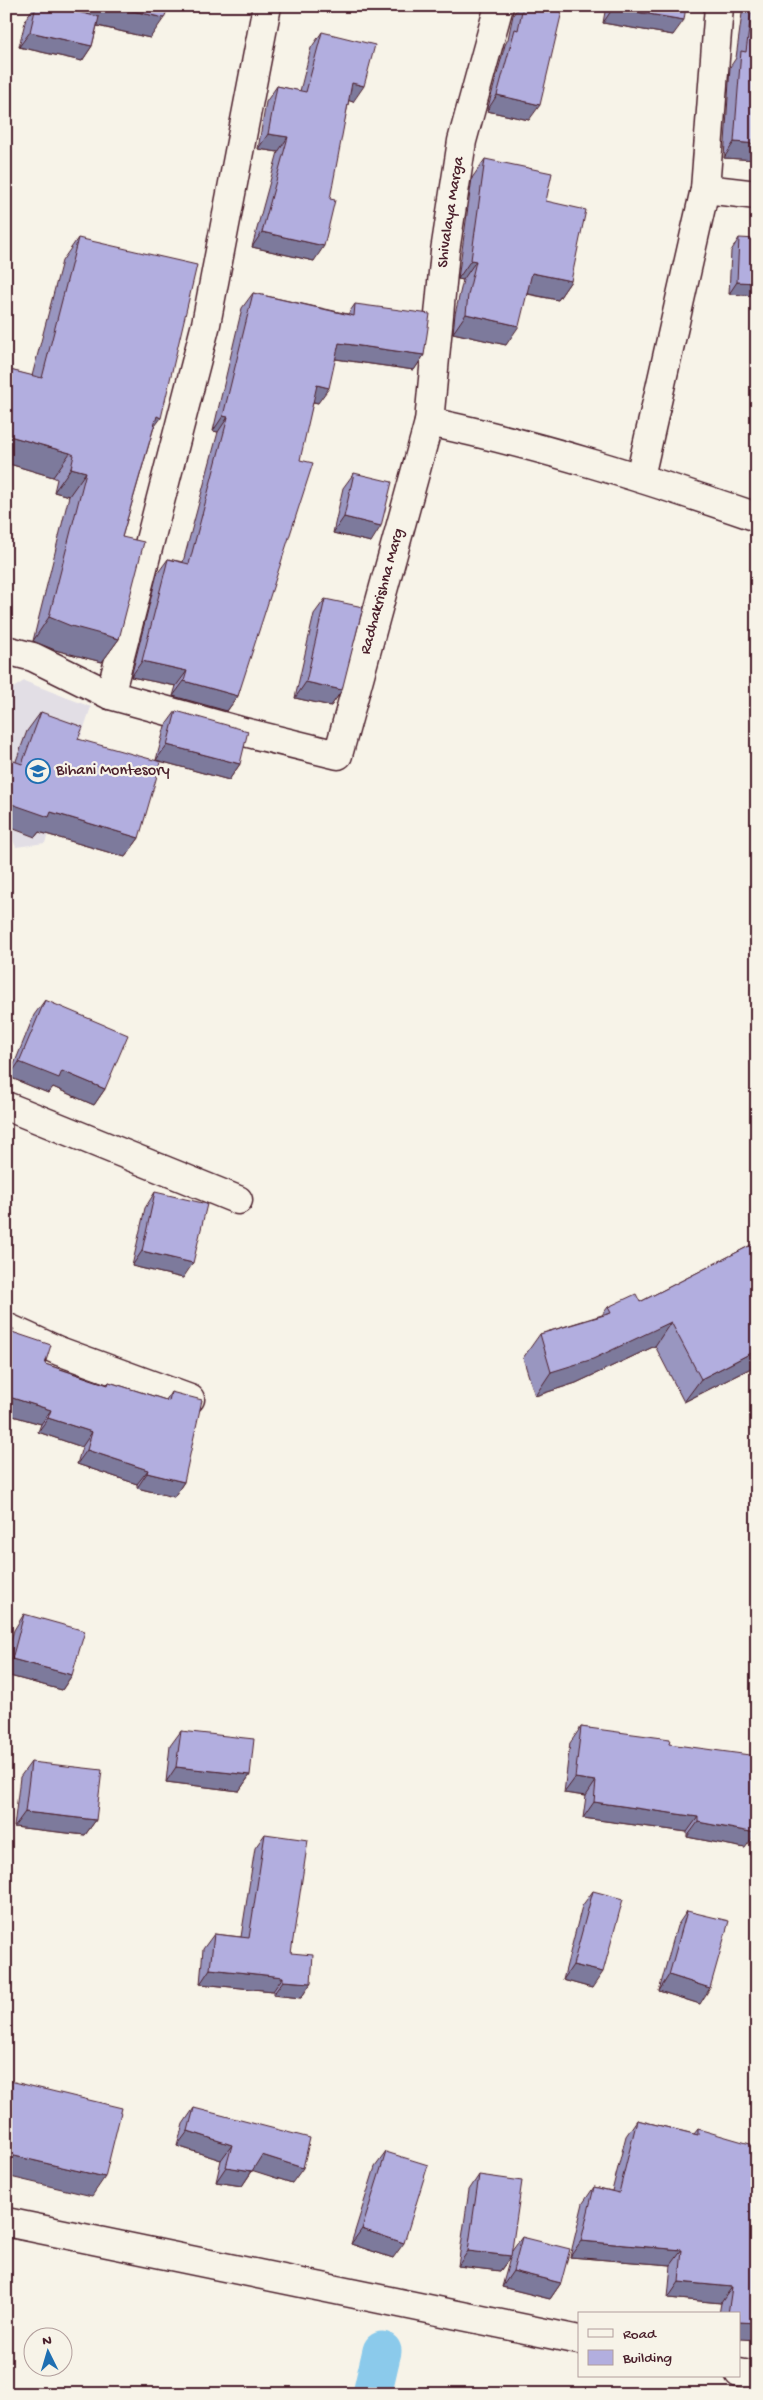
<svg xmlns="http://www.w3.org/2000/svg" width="763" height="2400" font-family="'Gochi Hand',sans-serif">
	<rect width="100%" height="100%" fill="#f7f3e8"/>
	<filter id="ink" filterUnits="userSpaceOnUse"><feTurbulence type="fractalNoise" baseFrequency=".02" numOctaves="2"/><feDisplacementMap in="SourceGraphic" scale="10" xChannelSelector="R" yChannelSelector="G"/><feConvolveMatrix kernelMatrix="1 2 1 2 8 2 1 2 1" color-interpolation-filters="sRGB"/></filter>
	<g filter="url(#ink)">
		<!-- built -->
		<path fill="#e2dee5" d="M24,681L91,707L45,843L16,847L11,836L6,835V685L13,688Z"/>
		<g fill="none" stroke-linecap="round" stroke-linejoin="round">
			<!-- canal -->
			<path stroke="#8bcaeb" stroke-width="39" d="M372,2394L382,2351"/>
			<defs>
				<g id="street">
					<path d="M705,189L757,195"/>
					<path id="s1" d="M429,422L445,251L462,141L499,6"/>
					<path d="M640,477L705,189L719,6"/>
					<path id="s2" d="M6,650L33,657L110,695L240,731L338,755L429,422C540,445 649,480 757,517"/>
					<path d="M110,695L206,324L267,6"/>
					<path d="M6,1106L238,1200"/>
					<path d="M6,1327L59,1351L190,1399"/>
					<path d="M6,2222L579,2340"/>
					<path d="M739,2373L757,2376"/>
				</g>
			</defs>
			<!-- street casing -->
			<use href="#street" stroke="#4a1f2b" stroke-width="31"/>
			<!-- street -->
			<use href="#street" stroke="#f7f3e8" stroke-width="28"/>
		</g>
		<!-- wall -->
		<path fill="#9996c0" stroke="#4a1f2b" d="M35,6H53L75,11L77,6H169L150,38L97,26L92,46L82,61L19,47L26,18Z
			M519,6H523L529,120L487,111L505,45L508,39L513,15Z
			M606,6H686L673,35L603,23Z
			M743,6H757V160L724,158L730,67L736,58Z
			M322,32L353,102L349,100L314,261L252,247L278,152L258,149L266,102L277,86L300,91L311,48Z
			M485,159L546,201L571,281L558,300L527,294L506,345L453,333L455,314L463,280L458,279L472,178Z
			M78,238L154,427L122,537L119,639L102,662L55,650L33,641L69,496L54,492L57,479L53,477L6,463V369L32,376L62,261Z
			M739,238L757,296L729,294L731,251Z
			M253,293L348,314L355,304L424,355L414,370L335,359L318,403L313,402L238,696L227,711L173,696L176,686L131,677L157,574L168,559L183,562L218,432L213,431L242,308Z
			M354,473L371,542L333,533L343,488Z
			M325,599L342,690L331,706L295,698L314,614Z
			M176,711L240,764L229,780L156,760L165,726Z
			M41,712L78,739L139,838L125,857L39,832L35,837L16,761L27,731Z
			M11,760L6,778V766Z
			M45,1000L105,1089L94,1105L53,1087L48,1093L9,1077L34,1015Z
			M155,1192L183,1278L132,1266L145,1208Z
			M757,1242V1365L684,1402L655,1346L576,1383L535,1396L523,1358L540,1334L602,1315L608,1307L640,1302Z
			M6,1325L12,1332L45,1364L107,1384L109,1382L166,1400L171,1392L184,1482L174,1497L137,1488V1484L77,1464L82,1447L38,1432L41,1424L6,1414Z
			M24,1614L72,1675L62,1690L6,1675V1657L14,1630Z
			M581,1727L669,1744L745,1848L687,1837V1832L583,1818L586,1796L564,1793L570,1743Z
			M181,1731L250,1775L239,1791L166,1782L170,1746Z
			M31,1762L96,1820L85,1835L14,1827L20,1777Z
			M265,1834L291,1953L311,1983L301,1998L273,1995V1991L200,1984L203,1949L214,1934L241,1937L255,1848Z
			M593,1891L592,1988L563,1980L582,1906Z
			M687,1911L700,2004L659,1991L677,1926Z
			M194,2108L292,2183L253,2170L242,2186L216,2182L221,2160L177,2146L183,2124Z
			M637,2120L694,2134L698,2129L739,2314H719L721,2303L668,2298L671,2265L570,2257L583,2203L594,2187L612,2191L626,2136Z
			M386,2152L393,2258L351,2244L375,2167Z
			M479,2175L512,2251L522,2237L561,2283L550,2299L502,2287L510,2258L500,2271L458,2266L469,2190Z"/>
		<!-- shaded-wall -->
		<path fill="#7d7a9c" stroke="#4a1f2b" d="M82,6H111L164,18L150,38L72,20Z
			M613,8L684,20L673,35L603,23Z
			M30,32L92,46L82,61L19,47Z
			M352,83L364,86L353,102L341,98Z
			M497,95L540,105L529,120L487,111Z
			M268,134L288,137L278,152L258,149Z
			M734,142L757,144V160L724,158Z
			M262,232L324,246L314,261L252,247Z
			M471,260L476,261L463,280L458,279Z
			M532,273L571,281L558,300L519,292Z
			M737,282L757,283V296L729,294Z
			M466,314L519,326L506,345L453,333Z
			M339,343L424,355L414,370L329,358Z
			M317,385L329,388L318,403L306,400Z
			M157,416L161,418L144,441Z
			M223,416L228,417L218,432L213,431Z
			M6,435L70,453L53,477L6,463Z
			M71,468L86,472L69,496L54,492Z
			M344,517L381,526L371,542L333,533Z
			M49,617L119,639L102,662L55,650L33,641Z
			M142,661L187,671L176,686L131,677Z
			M184,681L238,696L227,711L173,696Z
			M306,682L342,690L331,706L295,698Z
			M167,745L240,764L229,780L156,760Z
			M6,802L51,812L139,838L125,857L39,832L35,837L6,826Z
			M19,1062L62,1071L105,1089L94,1105L53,1087L48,1093L9,1077Z
			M142,1251L193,1263L183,1278L132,1266Z
			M671,1322L655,1346L576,1383L535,1396L551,1372Z
			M757,1350V1365L684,1402L701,1379Z
			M6,1396L51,1410L41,1424L6,1414Z
			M48,1418L92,1432L82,1447L38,1432Z
			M87,1450L148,1470L137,1484L77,1464Z
			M147,1473L184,1482L174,1497L137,1488Z
			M12,1659L72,1675L62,1690L6,1675V1667Z
			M176,1767L250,1775L239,1791L166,1782Z
			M575,1778L596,1781L586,1796L564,1793Z
			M594,1802L698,1817L687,1832L583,1818Z
			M25,1812L96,1820L85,1835L14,1827Z
			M698,1822L756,1833L745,1848L687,1837Z
			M573,1965L603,1972L592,1988L563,1980Z
			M210,1969L283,1977L273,1991L200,1984Z
			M669,1975L710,1988L700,2004L659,1991Z
			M283,1981L311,1983L301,1998L273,1995Z
			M188,2131L232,2145L221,2160L177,2146Z
			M6,2154L105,2177L92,2196L6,2176Z
			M262,2155L303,2168L292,2183L251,2170Z
			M226,2167L252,2171L242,2186L216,2182Z
			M362,2229L404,2243L393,2258L351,2244Z
			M581,2241L682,2250L671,2265L570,2257Z
			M468,2251L511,2256L500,2271L458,2266Z
			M513,2271L561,2283L550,2299L502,2287Z
			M679,2282L732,2287L721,2303L668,2298Z
			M739,2322L757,2323V2340L739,2339Z"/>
		<!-- building -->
		<path fill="#b2aedf" stroke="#4a1f2b" d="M36,6H52L99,17L92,46L30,32Z
			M111,6H169L164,18Z
			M523,6H559L563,7L540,105L497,95L515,29L518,30Z
			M614,6H686L684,20L613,8Z
			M752,6H757V144L734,142L741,51L746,52Z
			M322,32L375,45L364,86L352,83L330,199L335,200L324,246L262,232L288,137L268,134L277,86L306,92Z
			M485,159L552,173L546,201L586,210L571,281L532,273L519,326L466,314L468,295L476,261L471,260Z
			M78,238L197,265L161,418L157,416L122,537L144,542L119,639L71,626L49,617L86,472L71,468L74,455L70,453L6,435V369L42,378Z
			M739,238L757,239V283L737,282Z
			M253,293L354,316L355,304L430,314L424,355L339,343L329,388L317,385L300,460L313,463L238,696L184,681L187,671L142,661L168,559L189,564L228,417L223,416Z
			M354,473L392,482L381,526L344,517Z
			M6,506H9L6,522Z
			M325,599L363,607L342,690L306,682Z
			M176,711L248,731L240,764L167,745Z
			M41,712L83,727L78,739L161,762L139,838L51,812L49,817L6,802V778L11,760L22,764Z
			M45,1000L128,1035L105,1089L62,1071L59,1078L19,1062Z
			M155,1192L207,1204L193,1263L142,1251Z
			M757,1242V1350L701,1379L671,1322L593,1359L551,1372L540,1334L611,1313L608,1307L636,1294L640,1302Z
			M6,1325L14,1329L12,1332L51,1345L45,1364L108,1385L109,1382L169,1401L171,1392L202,1400L184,1482L147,1473L148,1470L87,1450L92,1432L48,1418L51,1410L6,1396Z
			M24,1614L85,1631L72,1675L12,1659Z
			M581,1727L670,1739L669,1744L757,1756V1827L756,1833L698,1822V1817L594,1802L596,1781L575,1778Z
			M181,1731L254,1739L250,1775L176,1767Z
			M31,1762L102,1770L96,1820L25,1812Z
			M265,1834L308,1840L291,1953L313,1955L311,1983L283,1981V1977L210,1969L214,1934L249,1938Z
			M593,1891L623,1899L603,1972L573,1965Z
			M687,1911L729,1921L710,1988L669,1975Z
			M6,2080L122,2108L105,2177L6,2154Z
			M194,2108L310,2138L303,2168L262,2155L252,2171L226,2167L232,2145L188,2131Z
			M637,2120L698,2135V2129L757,2146V2323L739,2322V2314H728L732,2287L679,2282L682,2250L581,2241L594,2187L619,2193Z
			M386,2152L428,2165L404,2243L362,2229Z
			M479,2175L522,2181L511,2256L468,2251Z
			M522,2237L570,2249L561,2283L513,2271Z"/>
	</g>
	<!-- icons -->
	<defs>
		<symbol id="school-ring" viewBox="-11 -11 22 22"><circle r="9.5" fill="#f7f3e8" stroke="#1f6fb2" stroke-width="1.5"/><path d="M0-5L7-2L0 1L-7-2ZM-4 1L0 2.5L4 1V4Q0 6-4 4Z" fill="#1f6fb2"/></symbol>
	</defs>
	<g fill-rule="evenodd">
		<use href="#school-ring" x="24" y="757" width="28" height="28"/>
	</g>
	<g text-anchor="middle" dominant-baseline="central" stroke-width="4.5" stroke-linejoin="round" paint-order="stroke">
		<!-- street labels -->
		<g font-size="16" fill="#4a1f2b" stroke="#f7f3e8">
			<text stroke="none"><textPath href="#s1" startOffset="211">Shivalaya Marga</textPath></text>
			<text stroke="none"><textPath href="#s2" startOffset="519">Radhakrishna Marg</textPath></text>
		</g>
		<!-- poi labels -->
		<g font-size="16" fill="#4a1f2b" stroke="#f7f3e8" text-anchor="start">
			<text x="56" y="771">Bihani Montesory</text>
		</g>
	</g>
	<!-- margin -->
	<rect width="763" height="2400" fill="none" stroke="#f7f3e8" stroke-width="25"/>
	<rect x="12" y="12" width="738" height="2375" fill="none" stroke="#4a1f2b" stroke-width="2" filter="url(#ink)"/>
	<!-- legend -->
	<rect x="578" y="2312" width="162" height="65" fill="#f7f3e8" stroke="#b29e9c"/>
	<rect x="588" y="2329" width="25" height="8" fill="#f7f3e8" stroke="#b29e9c"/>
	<text x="623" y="2338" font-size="15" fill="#4a1f2b">Road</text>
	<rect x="588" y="2350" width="25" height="15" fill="#b2aedf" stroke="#b29e9c"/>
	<text x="623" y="2362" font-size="15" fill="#4a1f2b">Building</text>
	<!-- north arrow -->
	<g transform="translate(48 2352) rotate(355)"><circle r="24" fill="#f7f3e8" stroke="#b29e9c"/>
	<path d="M0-4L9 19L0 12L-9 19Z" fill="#1f6fb2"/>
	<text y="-8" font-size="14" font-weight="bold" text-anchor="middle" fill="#4a1f2b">N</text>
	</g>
</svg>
